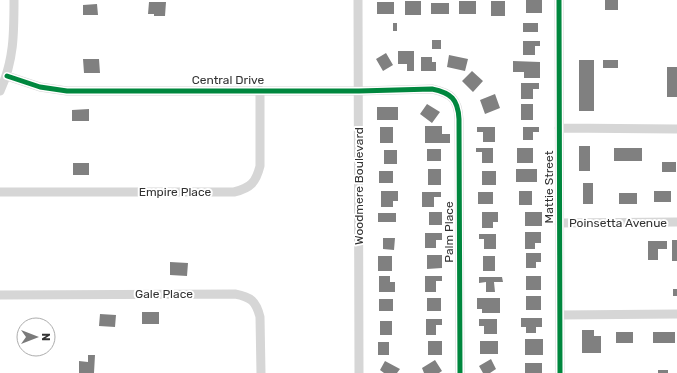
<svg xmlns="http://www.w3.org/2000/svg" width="677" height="373" font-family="Rubik,sans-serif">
	<rect width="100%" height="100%" fill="#fff"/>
	<!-- building -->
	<path fill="#808080" d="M526,0H542V13H526Z
		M605,0H618V10H605Z
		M405,1H421V15H405Z
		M459,1H476V14H459Z
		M491,1H505V16H491Z
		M149,2H166L165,16H154V14H148Z
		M377,2H394V14H377Z
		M431,3H449V14H431Z
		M97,4L98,15H83V5Z
		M393,23H397V31H393Z
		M523,23H538V32H523Z
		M432,40H441V49H432Z
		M523,41H540V46H535V55H523Z
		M398,51H414V71H407V64H398Z
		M386,53L393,65L383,71L376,59Z
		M449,55L468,59L465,71L447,67Z
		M421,57H432V62H436V71H421Z
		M83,59H99L100,73H84Z
		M579,60H594V111H579Z
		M603,60H618V68H603Z
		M513,61L540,62V78H524V72H513Z
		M667,67H677V97H667Z
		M472,71L483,81L473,92L462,81Z
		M521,83H539V89H533V99H521Z
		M495,94L500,108L485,114L480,100Z
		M427,104L440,112L432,123L420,114Z
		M521,104H533V120H521Z
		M377,107H398V120H377Z
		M89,109V121H72V110Z
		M425,126H442V134H450V143H425Z
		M380,127H393V143H380Z
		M477,127H495V142H483V132H477Z
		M523,127H539V132H533V140H523Z
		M579,146H590V171H579Z
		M476,148H493V163H482V152H476Z
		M517,148H533V163H517Z
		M614,148H642V161H614Z
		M427,149H441V161H427Z
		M384,150H397V164H384Z
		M662,162H676V172H662Z
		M73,163H89V175H73Z
		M428,169H441V185H428Z
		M516,169H537V182H516Z
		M379,171H393V183H379Z
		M482,171H496V185H482Z
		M583,183H593V204H583Z
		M381,191H398V201H393V207H381Z
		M519,191H532V205H519Z
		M654,191H671V202H654Z
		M422,192H441V197H434V207H422Z
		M478,192H493V204H478Z
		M619,193H637V204H619Z
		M429,212H442V225H429Z
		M482,212H498V222H493V228H482Z
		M525,212H542V226H525Z
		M378,213H396V222H378Z
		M525,232H541V243H535V249H525Z
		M425,233H442V240H436V248H425Z
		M479,234H496V249H484V239H479Z
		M383,238H395L394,250L383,249Z
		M672,240H677V261H672Z
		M648,241H667V249H658V260H648Z
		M526,253H541V262H536V268H526Z
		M427,255H442V268L427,269Z
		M378,256H392V271H378Z
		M483,256H495V271H483Z
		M170,262L188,263L187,276L170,275Z
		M379,276H390V282H395V292H379Z
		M425,276H442V281H436V292H425Z
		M526,276H541V290H526Z
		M479,277H502L503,282H494L495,292H486V282L479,283Z
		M673,289H677V296H673Z
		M526,296H541V310H526Z
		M427,298H441V311H427Z
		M477,298H500V313H482V309H477Z
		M379,299H393V311H379Z
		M142,312H159V324H142Z
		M100,314L116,315L115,327L99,326Z
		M521,318H542V327H536V333H526V327H521Z
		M426,319H442V325H436V335H426Z
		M479,319H497V334H484V326H479Z
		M380,321H392V335H380Z
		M582,330H594V336H601V353H582Z
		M616,332H633V343H616Z
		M653,332H675V343H653Z
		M525,339H543V355H525Z
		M428,341H442V355H428Z
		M480,341H498V354H480Z
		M378,342H389V355H378Z
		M88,355H95L94,373H79V361L88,362Z
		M491,359L496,369L490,373H483L479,366Z
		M435,360L442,371L439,373H424L422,368Z
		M385,361L400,369L397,373H384L380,370Z
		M525,363H542V373H525Z
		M658,370H668V373H658Z"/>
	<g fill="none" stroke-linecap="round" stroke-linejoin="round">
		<!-- street -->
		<path stroke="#d6d6d6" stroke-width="9" d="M358,0L359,373
			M559,0L560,373
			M7,76L40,87L67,91H359L432,89C451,93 458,99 459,119L460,373
			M0,91C14,61 14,33 14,0
			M559,128L677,129
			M0,192H234C251,188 256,182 260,166V90
			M559,223L677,222
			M0,295L235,294C251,297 256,301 260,317L261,373
			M560,315L677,314"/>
		<defs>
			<path id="cycleway" d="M559,0L560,373
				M7,76L40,87L67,91H359L432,89C451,93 458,99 459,119L460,373"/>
		</defs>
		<!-- cycleway casing -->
		<use href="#cycleway" stroke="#fff" stroke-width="8"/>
		<!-- cycleway -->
		<use href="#cycleway" stroke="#00873e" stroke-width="5"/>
	</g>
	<g text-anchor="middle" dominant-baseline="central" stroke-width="4" stroke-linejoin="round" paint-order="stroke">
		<!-- street labels -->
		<g font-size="12" fill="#323232" stroke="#fff">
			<text x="228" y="80">Central Drive</text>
			<text transform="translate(359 186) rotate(-90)">Woodmere Boulevard</text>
			<text transform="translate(549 187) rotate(-90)">Mattie Street</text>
			<text x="175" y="192">Empire Place</text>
			<text x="618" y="223">Poinsetta Avenue</text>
			<text transform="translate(449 232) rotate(-90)">Palm Place</text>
			<text x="164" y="294">Gale Place</text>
		</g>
	</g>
	<!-- north arrow -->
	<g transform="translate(36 337) rotate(90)"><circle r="19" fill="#ffffff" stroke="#adadad"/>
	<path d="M0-3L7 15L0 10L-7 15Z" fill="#7a7a7a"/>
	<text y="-6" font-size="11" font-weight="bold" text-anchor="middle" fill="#323232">N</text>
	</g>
</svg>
